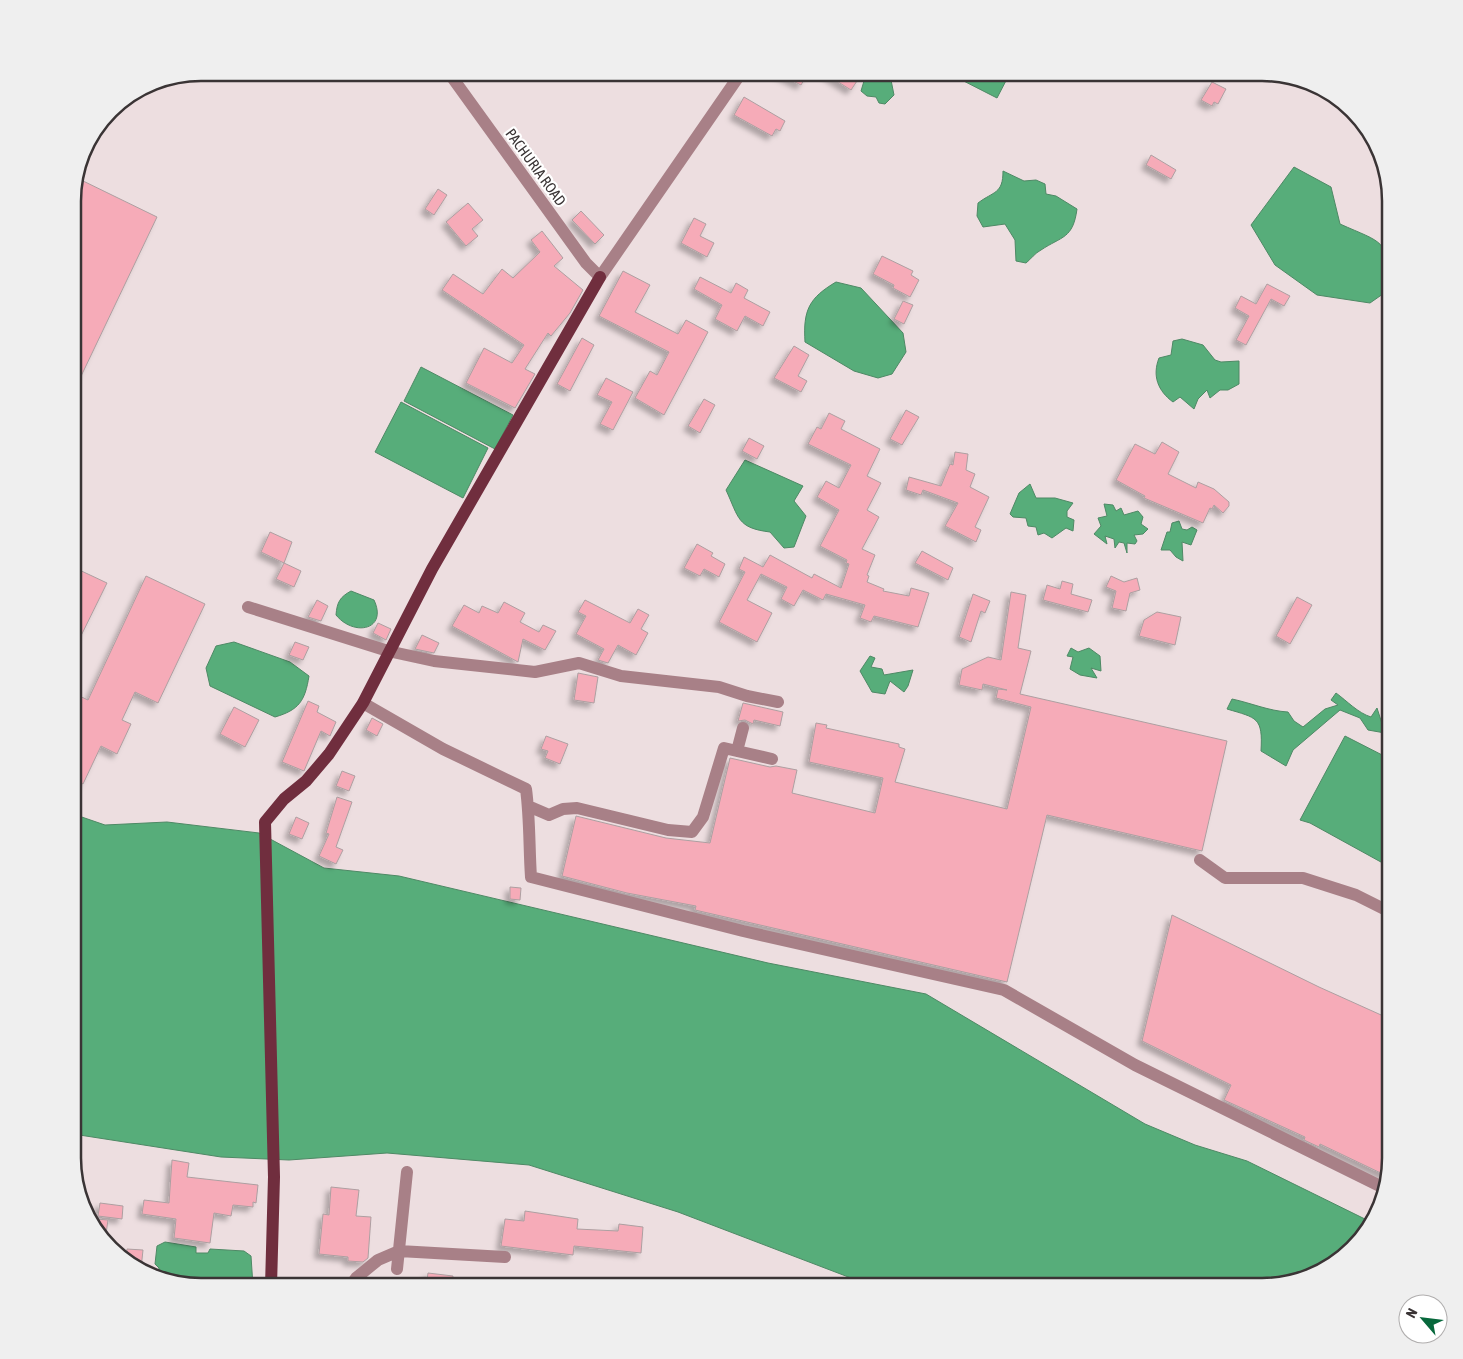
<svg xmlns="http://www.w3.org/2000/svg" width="1463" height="1359" font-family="'Asap Condensed',sans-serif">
	<defs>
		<filter id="shadow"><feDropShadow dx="-4.5" dy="4.5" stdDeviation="2.5" flood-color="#0004"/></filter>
	</defs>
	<rect width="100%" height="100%" fill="#eddee0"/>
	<!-- water -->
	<path fill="#57ad7a" stroke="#4e8965" d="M870,73H895L891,80L894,95L885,104L879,103L876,97L867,96L861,91L864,81Z
		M948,73H1010L997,98Z
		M1294,167L1331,187L1340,224C1382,243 1390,239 1390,289L1370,303L1317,295L1275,265L1251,225Z
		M1003,171L1024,181L1036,180L1045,184L1046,194L1056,196L1077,209C1073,239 1062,236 1041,250C1035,253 1031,259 1026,263L1016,261L1015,240L1005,224L983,227L977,216L978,203C994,191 1003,194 1003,171Z
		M836,282L861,288L903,333L906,352L892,374L878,378L854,371L805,342C803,310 809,298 836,282Z
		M1182,339L1203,345L1215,360L1221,362L1239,361V384L1228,390H1220L1210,398L1207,390L1198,399L1194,409L1180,397L1173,402C1158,391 1152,376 1159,358L1171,355L1173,341Z
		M421,367L513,415L495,449L404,401Z
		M401,402L488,448L463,498L375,452Z
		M745,460L803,486L794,501L806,516L794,547L784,548L770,532C737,528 739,518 726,490Z
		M1030,484L1036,498H1055L1073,503L1067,511V517L1074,520L1073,531L1066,528L1052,538L1044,533L1038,535L1036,527L1028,526L1026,518L1013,517L1010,514L1019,493Z
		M1104,504L1113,505L1116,511L1121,508L1124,515L1138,511L1143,517L1141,524L1148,529L1143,534L1134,535L1137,541L1135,544L1127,543V553L1124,543L1119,542L1115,548L1114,539L1105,536L1107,544L1094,534L1101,526L1098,518L1107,516Z
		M1179,521L1182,529L1187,530L1192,527L1197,530L1191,545L1182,542L1183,561L1176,557L1170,550H1161L1167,532H1170L1172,523Z
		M351,591L374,600C388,630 354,637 336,615C337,602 340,597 351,591Z
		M234,642L290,662L309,676C305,701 299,710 275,717L210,686L206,668L216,646Z
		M1071,648L1078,652L1089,648L1100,656L1101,671L1091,668L1097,678L1080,675L1070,669L1073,657L1067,656Z
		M870,656L875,658L871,667L882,669L884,675L913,670L908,686L904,692L890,681L885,694L872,692L860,671Z
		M1336,693C1347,701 1358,713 1371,717L1377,708L1385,733L1368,730L1360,718L1340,710L1293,750L1286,766L1261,751C1263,717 1257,718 1227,709L1232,699C1251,703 1269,711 1288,712L1294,721L1303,727L1325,709L1338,705L1331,700Z
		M1345,736L1390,759V823L1388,827L1390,828V867L1310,823L1300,820Z
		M73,814L105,825L167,822L259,833L324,868L399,876L768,963L926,994L1145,1124L1195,1145L1247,1161L1371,1222L1353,1249L1311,1277L1262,1286H872L678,1212L529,1165L387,1153L289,1160L221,1157L73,1134Z
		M165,1242L196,1247V1253H208L210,1249L244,1251L251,1256L253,1286H201L153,1277H158L159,1268L155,1264L157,1246Z"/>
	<!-- building -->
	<path fill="#f6abb8" stroke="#ad9fa1" filter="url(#shadow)" d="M777,73H808L801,85Z
		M824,73H851L859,78L851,90Z
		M1212,82L1226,89L1218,104L1214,102L1212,106L1201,100Z
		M744,97L785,121L780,131L776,129L772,136L734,115Z
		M1151,155L1176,170L1171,179L1146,165Z
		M77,178L157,217L73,393V192Z
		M438,189L447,195L434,215L425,209Z
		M468,203L483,220L472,229L478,236L466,246L446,222Z
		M581,211L604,235L595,244L572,220Z
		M694,218L706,224L700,236L714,243L707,257L681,243Z
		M542,231L563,258L554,266L583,290L570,313L551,336L548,333L525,369L535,374L515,408L466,383L484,348L512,363L524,345L442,290L453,274L483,294L502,269L513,278L540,252L531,240Z
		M882,256L913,271L911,275L919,280L910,297L893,288L894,285L873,274Z
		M623,271L650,285L635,312L678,334L686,320L708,332L664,415L635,398L650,371L657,375L669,352L599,316Z
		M700,277L731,293L736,283L748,290L744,298L770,312L763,326L745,316L737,331L715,319L722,305L694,289Z
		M1267,284L1290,296L1284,306L1271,299L1246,345L1236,340L1249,316L1235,308L1241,296L1256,304Z
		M903,301L913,305L904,324L894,319Z
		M582,338L594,345L570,391L557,384Z
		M794,346L809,355L798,376L807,381L801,392L774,378Z
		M606,378L633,392L613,430L600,424L612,402L597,395Z
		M704,399L715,405L700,433L688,426Z
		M906,410L919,417L902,445L890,439Z
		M829,413L845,421L841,429L880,449L867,476L881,483L867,510L879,517L862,549L875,555L867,575L869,576L867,582L884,589L883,591L909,596L911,588L929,593L918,627L874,616L871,622L860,618L865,605L826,594L823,600L803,590L794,606L781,599L787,587L761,574L747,600L772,613L757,642L719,622L745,572L739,569L744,557L763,567L770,555L812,578L814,574L841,588L849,564L846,563L847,560L820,546L839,510L817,497L826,481L839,488L851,465L808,444L817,427L821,429Z
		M749,438L764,446L757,459L742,451Z
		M1162,442L1179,452L1168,474L1196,488L1198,482L1214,489L1229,502V506L1223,513L1214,505L1212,509L1210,508L1203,523L1144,498L1145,496L1116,480L1135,444L1155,454Z
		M955,452L968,454L966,470L975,474L970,487L989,497L975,527L981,530L976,542L945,526L958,503L923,490L921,495L906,490L909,477L941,486L950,464L953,465Z
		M270,532L292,542L284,563L261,552Z
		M697,544L713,553L711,556L725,564L719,577L704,569L700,576L684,568Z
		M922,551L953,568L948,580L915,563Z
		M284,563L301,571L294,587L276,579Z
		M73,567L107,583L73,652Z
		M146,576L205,604L158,703L135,692L122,720L131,724L117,754L101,746L83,784L73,779V693L88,700Z
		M1111,576L1124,582L1137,578L1140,590L1130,593L1126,611L1112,608L1116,591L1106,587Z
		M1062,581L1073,584L1071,594L1092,600L1088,612L1043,600L1047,585L1060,589Z
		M1011,592L1026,595L1018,648L1031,651L1020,694L1227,741L1202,851L1047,815L1007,982L695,910L696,906L627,893L562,876L576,816L666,838L710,843L730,758L770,767L776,766L797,770L792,793L875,813L883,778L809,762L816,723L827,725L826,728L899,744V747L905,749L895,782L1007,809L1031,707L996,698L998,689L1007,690L983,684L982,690L959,685L962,669L988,657L1001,660Z
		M973,594L990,601L985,613L981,611L971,642L959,637Z
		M1297,597L1312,605L1290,644L1276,636Z
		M317,600L328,606L321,621L308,617Z
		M585,600L630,623L638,609L649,615L641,629L648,633L636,655L618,645L608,663L598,660L604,649L576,634L586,616L578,612Z
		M504,602L525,613L520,622L539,632L543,625L556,631L545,650L523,639L518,662L452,626L464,605L479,613L482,606L498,613Z
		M1157,612L1181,617L1175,645L1139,636L1144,620Z
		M378,623L391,629L386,640L373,633Z
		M422,635L439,643L434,653L415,649Z
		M295,642L309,647L303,660L289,655Z
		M578,673L598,677L594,703L574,700Z
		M308,701L319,706L317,712L336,722L330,736L321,731L304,771L282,762Z
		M743,703L783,712L780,726L754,720L753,724L745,720L738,721Z
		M234,707L259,720L245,747L220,734Z
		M372,718L383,724L377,736L366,730Z
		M546,736L568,744L560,764L545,758L548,751L541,749Z
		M342,771L355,776L349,791L336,786Z
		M337,797L352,802L336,847L343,850L336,864L319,856L329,834L326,833Z
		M296,817L309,823L302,839L289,834Z
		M510,887L521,888L520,900L510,899Z
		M1172,915L1319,987L1390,1019V1158L1387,1176L1320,1144L1319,1147L1304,1140L1305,1137L1224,1100L1231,1085L1142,1041Z
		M172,1160L189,1163L187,1177L258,1185L256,1203L253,1202V1207L233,1205L231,1216L214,1213L210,1243L174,1238L176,1219L142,1214L144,1200L169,1203Z
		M331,1187L359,1190L356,1216L371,1217L368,1258L363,1262L348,1261V1257L319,1254L323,1214L329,1215Z
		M100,1203L123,1206L122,1219L98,1216Z
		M525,1211L578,1219L577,1229L618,1231L619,1224L643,1227L641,1253L574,1246L573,1255L501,1246L505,1219L524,1221Z
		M96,1219L108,1220L105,1241L95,1227Z
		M127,1249L143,1250L141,1269L126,1260Z
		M428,1273L453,1276L452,1286H426Z"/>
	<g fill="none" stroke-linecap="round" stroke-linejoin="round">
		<!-- minor -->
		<path stroke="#a88087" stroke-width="12" d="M449,73L586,263L600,277L741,73
			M248,607L388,651L434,661L535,672L579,663L621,676L719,687L747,696L778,702
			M363,703L443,749L526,789C530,819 529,848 531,877L743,931L1004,990L1135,1065L1384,1188
			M737,751L772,759
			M528,806L549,815L563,809L577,808L668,830L692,832L703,817L724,748L737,751L743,728
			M1200,860L1225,878H1303L1356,895L1390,912
			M397,1269L407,1172
			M350,1286L356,1278L378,1260L399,1251L505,1257"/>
		<!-- major -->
		<path stroke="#702e3e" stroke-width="12" d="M271,1286L274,1177L265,822L284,799L306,781L329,754L363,703L432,569L600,277"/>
	</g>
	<g text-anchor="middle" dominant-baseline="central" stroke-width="4.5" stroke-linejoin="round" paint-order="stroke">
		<!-- street labels -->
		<g font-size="15" fill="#3a3435" stroke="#fff">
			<text transform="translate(536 167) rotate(54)">PACHURIA ROAD</text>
		</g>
	</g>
	<!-- crop -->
	<path d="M0 0H1463V1359H0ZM201 81H1262A120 120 0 0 1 1382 201V1158A120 120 0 0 1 1262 1278H201A120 120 0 0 1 81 1158V201A120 120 0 0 1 201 81Z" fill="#efefef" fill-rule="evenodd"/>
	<path fill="none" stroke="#3a3435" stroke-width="2.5" d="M201 81H1262A120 120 0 0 1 1382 201V1158A120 120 0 0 1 1262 1278H201A120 120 0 0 1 81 1158V201A120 120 0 0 1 201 81Z"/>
	<!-- north arrow -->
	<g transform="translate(1423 1319) rotate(298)"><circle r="24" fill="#ffffff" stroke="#b0aeae"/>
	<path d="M0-4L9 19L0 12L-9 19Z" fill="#07683c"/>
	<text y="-8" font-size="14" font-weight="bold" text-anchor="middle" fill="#3a3435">N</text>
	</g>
</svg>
